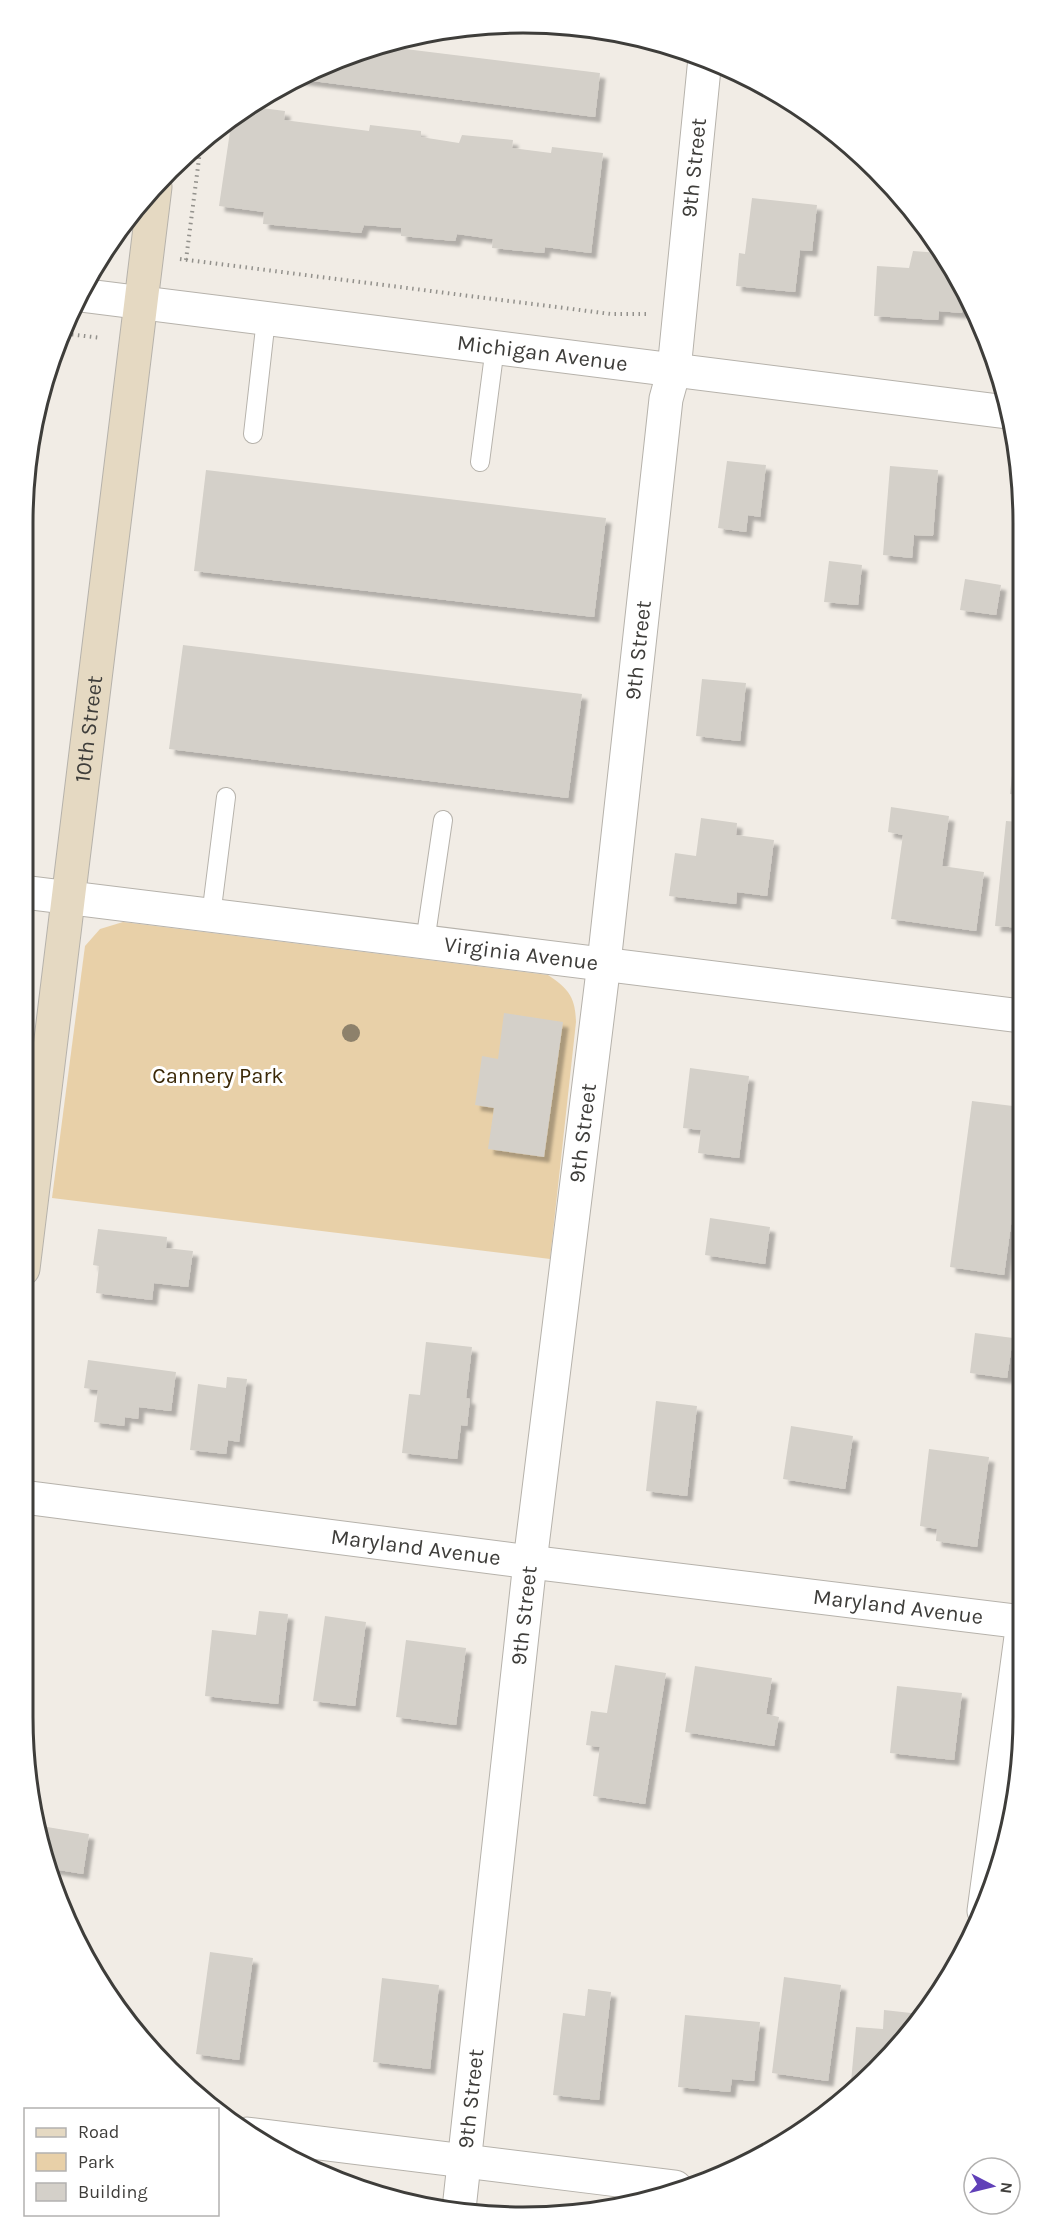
<svg xmlns="http://www.w3.org/2000/svg" width="1046" height="2240" font-family="Karla,sans-serif">
	<defs>
		<filter id="shadow"><feDropShadow dx="5.5" dy="5.5" stdDeviation="1.5" flood-color="#0004"/></filter>
	</defs>
	<rect width="100%" height="100%" fill="#f1ece5"/>
	<!-- green -->
	<path fill="#e8d0a8" d="M123,922L548,975C569,989 575,997 576,1022L550,1259L52,1198L85,946L100,929Z"/>
	<!-- building -->
	<path fill="#d4d0c9" filter="url(#shadow)" d="M558,26L607,31V34L558,28Z
		M381,46L600,73L595,117L297,79L332,60Z
		M246,106L285,111L284,120L369,131L370,125L421,131V137L459,143L462,135L513,140L512,148L551,153L552,147L603,153L591,253L545,247L544,253L492,248L493,239L457,234L455,241L401,236V228L364,225L361,233L263,224L264,212L219,206L232,118Z
		M752,198L817,205L812,251L800,250L795,292L736,286L739,253L745,254Z
		M913,251L940,253L963,293L962,313L939,311L938,320L874,316L877,266L909,268Z
		M727,461L766,465L760,517L748,515L746,532L718,528Z
		M890,466L938,470L933,536L914,535L912,558L883,555Z
		M206,470L606,518L594,617L194,571Z
		M829,561L862,565L858,605L824,602Z
		M965,579L1001,585L996,615L960,610Z
		M183,645L582,694L568,798L169,749Z
		M702,679L746,683L740,741L696,736Z
		M1017,729H1020V795L1010,794Z
		M891,807L949,816L942,866L984,872L976,931L891,919L903,835L888,832Z
		M701,818L737,823L736,835L774,840L767,896L737,892L736,904L669,896L675,853L696,856Z
		M1006,821L1020,822L1021,928L995,926Z
		M504,1013L563,1022L544,1157L488,1149L494,1108L475,1105L482,1056L498,1059Z
		M690,1068L749,1076L739,1158L698,1153L701,1130L683,1128Z
		M972,1101L1021,1107L1022,1147L1004,1275L950,1267Z
		M710,1218L770,1227L765,1264L705,1255Z
		M98,1229L167,1237L166,1248L193,1251L188,1287L154,1283L152,1300L96,1293L99,1266L93,1265Z
		M975,1333L1013,1338L1007,1378L970,1373Z
		M426,1342L472,1347L466,1398L470,1399L467,1426L461,1425L457,1459L402,1453L409,1394L420,1395Z
		M88,1360L176,1372L171,1411L139,1407L138,1419L125,1417L124,1426L94,1422L98,1390L84,1388Z
		M227,1377L247,1379L239,1442L228,1440L226,1454L190,1450L198,1384L226,1388Z
		M656,1401L697,1406L687,1496L646,1491Z
		M791,1426L853,1436L845,1489L783,1479Z
		M929,1449L989,1457L977,1547L936,1541L937,1529L920,1526Z
		M259,1611L288,1614L278,1704L205,1696L212,1630L256,1635Z
		M325,1616L366,1622L355,1706L313,1701Z
		M406,1640L466,1648L456,1725L396,1717Z
		M615,1665L666,1673L645,1804L593,1796L600,1747L586,1745L591,1711L607,1713Z
		M695,1666L772,1678L766,1714L779,1717L774,1746L685,1732Z
		M897,1686L962,1693L954,1760L890,1753Z
		M41,1826L89,1834L83,1874L47,1868Z
		M210,1952L253,1958L239,2060L196,2054Z
		M784,1977L841,1985L828,2081L772,2073Z
		M382,1978L439,1985L430,2069L373,2062Z
		M588,1989L611,1992L599,2100L553,2095L563,2013L585,2016Z
		M884,2010L920,2014L899,2047L850,2093L856,2027L883,2029Z
		M685,2015L760,2022L754,2081L732,2079L730,2092L678,2087Z"/>
	<g fill="none" stroke-linecap="round" stroke-linejoin="round">
		<defs>
			<path id="lane" d="M253,434L266,319
				M480,462L495,347
				M211,916L226,797
				M425,942L443,820"/>
			<g id="street">
				<path id="s1" d="M80,295L1007,412"/>
				<path id="s2" d="M23,892L1021,1016"/>
				<path id="s3" d="M23,1497L530,1562L1023,1622"/>
				<path d="M984,1911L1023,1622"/>
				<path d="M247,2134L675,2187"/>
				<path id="s4" d="M459,2209L530,1562L604,963L666,399L674,370L705,58"/>
			</g>
			<g id="secondary">
				<path id="s5" d="M23,1269L155,187"/>
			</g>
		</defs>
		<!-- lane casing -->
		<use href="#lane" stroke="#b6b2ab" stroke-width="20"/>
		<!-- street casing -->
		<use href="#street" stroke="#b6b2ab" stroke-width="35"/>
		<!-- secondary casing -->
		<use href="#secondary" stroke="#b6b2ab" stroke-width="35"/>
		<!-- path -->
		<path stroke="#93918c" stroke-width="4" stroke-dasharray="1.5 4.5" stroke-linecap="butt" d="M180,259L611,314H646
			M186,260L201,143
			M60,333L101,338"/>
		<!-- lane -->
		<use href="#lane" stroke="#fff" stroke-width="18"/>
		<!-- street -->
		<use href="#street" stroke="#fff" stroke-width="33"/>
		<!-- secondary -->
		<use href="#secondary" stroke="#e5d9c2" stroke-width="33"/>
	</g>
	<!-- trees -->
	<circle fill="#8d816b" cx="351" cy="1033" r="9"/>
	<g text-anchor="middle" dominant-baseline="central" stroke-width="6" stroke-linejoin="round" paint-order="stroke">
		<!-- street labels -->
		<g font-size="22" fill="#3e3d3a" stroke="#fff">
			<text stroke="none"><textPath href="#s4" startOffset="2055">9th Street</textPath></text>
			<text stroke="none"><textPath href="#s1" startOffset="466">Michigan Avenue</textPath></text>
			<text stroke="none"><textPath href="#s4" startOffset="1569">9th Street</textPath></text>
			<text stroke="none"><textPath href="#s5" startOffset="544">10th Street</textPath></text>
			<text stroke="none"><textPath href="#s2" startOffset="502">Virginia Avenue</textPath></text>
			<text stroke="none"><textPath href="#s4" startOffset="1083">9th Street</textPath></text>
			<text stroke="none"><textPath href="#s3" startOffset="396">Maryland Avenue</textPath></text>
			<text stroke="none"><textPath href="#s3" startOffset="882">Maryland Avenue</textPath></text>
			<text stroke="none"><textPath href="#s4" startOffset="597">9th Street</textPath></text>
			<text stroke="none"><textPath href="#s4" startOffset="111">9th Street</textPath></text>
		</g>
		<!-- park labels -->
		<g font-size="22" fill="#3b2908" stroke="#fff">
			<text x="218" y="1076">Cannery Park</text>
		</g>
	</g>
	<!-- crop -->
	<path d="M0 0H1046V2240H0ZM523 33H523A490 490 0 0 1 1013 523V1717A490 490 0 0 1 523 2207H523A490 490 0 0 1 33 1717V523A490 490 0 0 1 523 33Z" fill="#fff" fill-rule="evenodd"/>
	<path fill="none" stroke="#3e3d3a" stroke-width="3" d="M523 33H523A490 490 0 0 1 1013 523V1717A490 490 0 0 1 523 2207H523A490 490 0 0 1 33 1717V523A490 490 0 0 1 523 33Z"/>
	<!-- legend -->
	<rect x="24" y="2108" width="195" height="108" fill="#ffffff" stroke="#b2b1b0" stroke-width="1.5"/>
	<rect x="36" y="2128" width="30" height="9" fill="#e5d9c2" stroke="#b2b1b0" stroke-width="1.5"/>
	<text x="78" y="2138" font-size="18" fill="#3e3d3a">Road</text>
	<rect x="36" y="2153" width="30" height="18" fill="#e8d0a8" stroke="#b2b1b0" stroke-width="1.5"/>
	<text x="78" y="2168" font-size="18" fill="#3e3d3a">Park</text>
	<rect x="36" y="2183" width="30" height="18" fill="#d4d0c9" stroke="#b2b1b0" stroke-width="1.5"/>
	<text x="78" y="2198" font-size="18" fill="#3e3d3a">Building</text>
	<!-- north arrow -->
	<g transform="translate(992 2186) rotate(97)"><circle r="28" fill="#ffffff" stroke="#b2b1b0" stroke-width="1.5"/>
	<path d="M0-4.5L10 22L0 15L-10 22Z" fill="#6040b8"/>
	<text y="-9" font-size="16" font-weight="bold" text-anchor="middle" fill="#3e3d3a">N</text>
	</g>
</svg>
